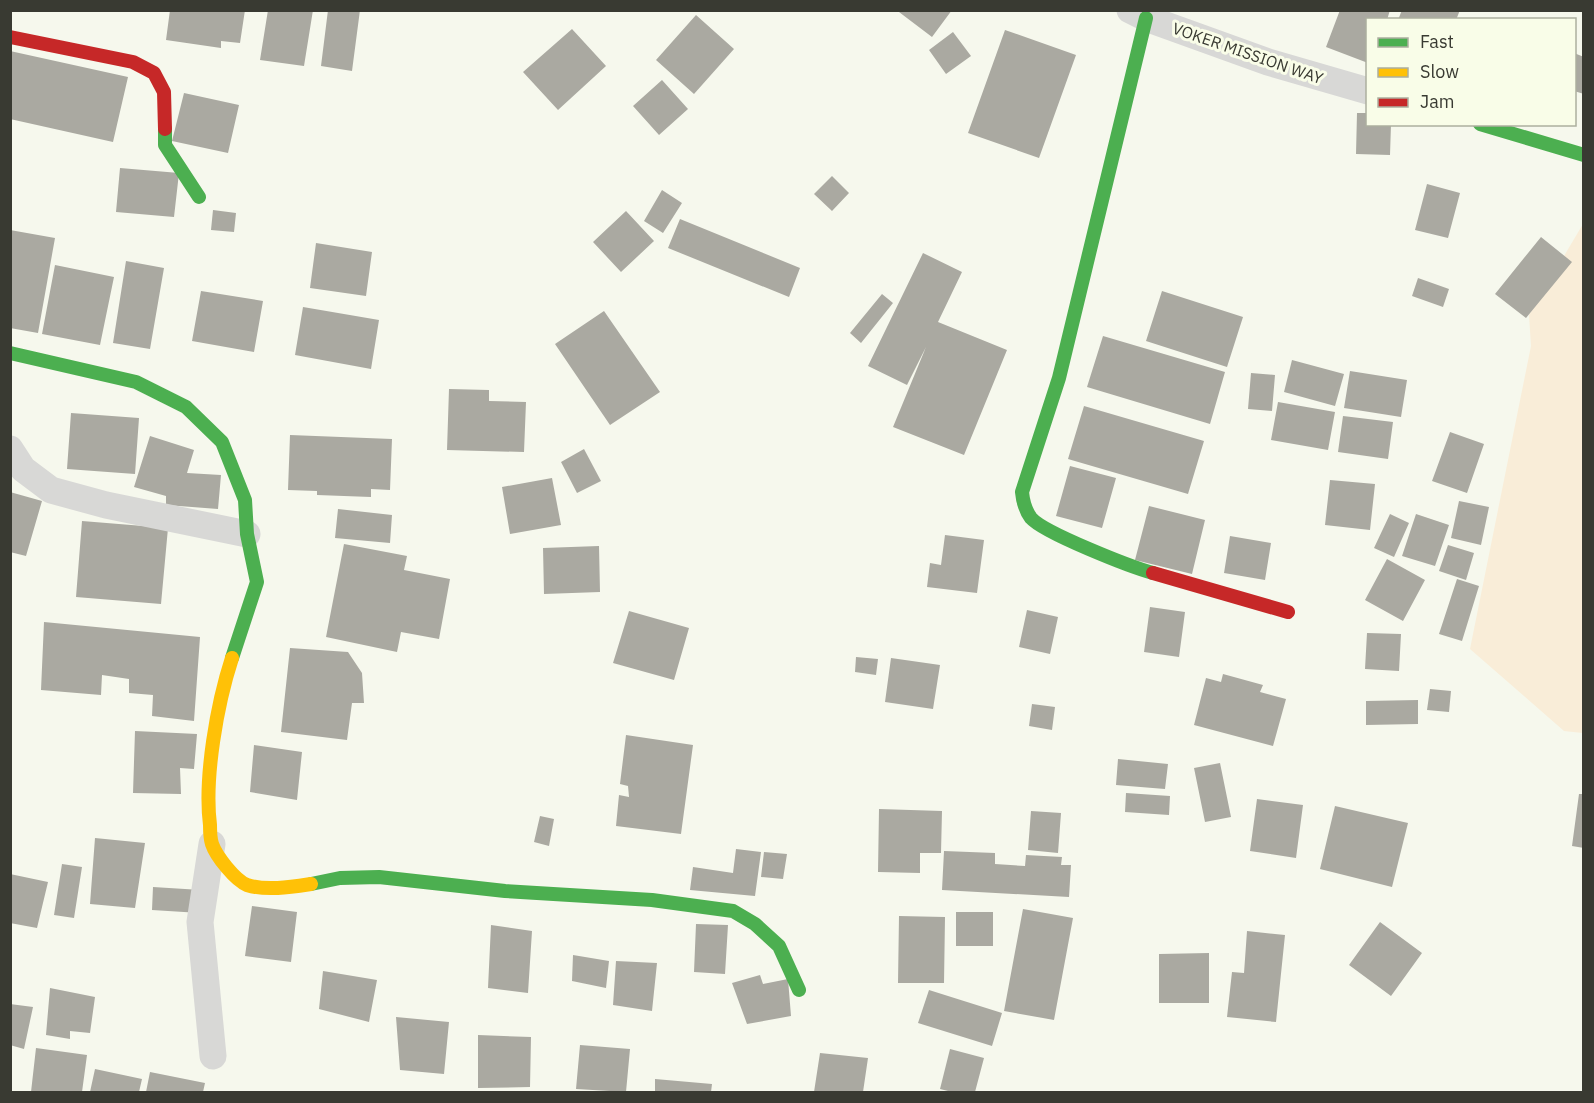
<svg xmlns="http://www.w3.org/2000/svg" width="1594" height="1103" font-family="'IBM Plex Sans',sans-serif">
	<rect width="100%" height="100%" fill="#f6f8ed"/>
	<!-- green -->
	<path fill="#f9edd8" d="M1583,224V733L1564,731L1470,649L1531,346L1529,315Z"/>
	<!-- building -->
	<path fill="#aaa9a1" d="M170,10H245L240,43L221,41V48L166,40Z
		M268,10H313L304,66L260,60Z
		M328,10H360L352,71L321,66Z
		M900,10H952L932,37L899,12Z
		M1340,10H1390L1387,20H1368V63L1326,47Z
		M1402,10H1460L1456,20H1398Z
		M696,15L734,49L694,94L656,60Z
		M572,29L606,66L558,110L523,72Z
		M1005,30L1076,55L1039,158L968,133Z
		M953,32L971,56L946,74L929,50Z
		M10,51L128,77L113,142L10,119Z
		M1574,53L1584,57V94L1574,91Z
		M662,80L688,109L659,135L633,106Z
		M184,93L239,105L228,153L172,141Z
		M1357,113H1368V124H1391L1390,155L1356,154Z
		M120,168L179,173L174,217L116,212Z
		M832,176L849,193L832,211L814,194Z
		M1427,184L1460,193L1448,238L1415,230Z
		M662,190L682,203L663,233L644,221Z
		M213,210L236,213L234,232L211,230Z
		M626,211L654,241L621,272L593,242Z
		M680,219L800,268L789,297L668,248Z
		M10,230L55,238L38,333L10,328Z
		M1541,237L1572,262L1526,318L1495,294Z
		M316,243L372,252L366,296L310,288Z
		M923,253L962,272L938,322L1007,350L964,455L893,427L926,347L907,385L868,366Z
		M126,261L164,268L150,349L113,343Z
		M55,265L114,277L100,345L42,334Z
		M1418,278L1449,289L1443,307L1412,296Z
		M201,291L263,301L254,352L192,341Z
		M1162,291L1243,317L1227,367L1146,341Z
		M882,294L893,303L861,343L850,333Z
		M303,307L379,320L371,369L295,355Z
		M604,311L660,392L610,425L555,344Z
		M1103,336L1225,372L1210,424L1087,387Z
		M1292,360L1344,374L1335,406L1284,392Z
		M1350,371L1407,380L1401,417L1344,408Z
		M1251,373L1275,375L1272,411L1248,409Z
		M449,389L489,390V401L526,402L524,452L447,450Z
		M1278,402L1335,412L1328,450L1271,440Z
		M1084,406L1204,441L1188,494L1068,459Z
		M71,413L139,418L135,474L67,469Z
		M1343,416L1393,422L1388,459L1338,452Z
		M1450,432L1484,444L1467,493L1432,481Z
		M290,435L392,439L390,490L371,489V497L317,495V491L288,490Z
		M150,436L194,450L187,473L221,475L218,509L166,505V496L134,487Z
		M584,449L601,481L577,493L561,462Z
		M1070,466L1116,478L1102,528L1056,516Z
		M552,478L561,525L510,534L502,487Z
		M1330,480L1375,484L1370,530L1325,525Z
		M10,492L42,501L26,556L10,552Z
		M1459,501L1489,507L1481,545L1451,538Z
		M1149,506L1205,520L1192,574L1135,560Z
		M338,509L392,515L390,543L335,538Z
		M1390,514L1409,523L1394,557L1374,548Z
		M1416,514L1449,525L1435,566L1402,556Z
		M82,521L168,528L161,604L76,597Z
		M945,535L984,540L977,593L927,587L930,563L941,565Z
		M1230,536L1271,543L1265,580L1224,573Z
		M344,544L407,556L404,570L450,579L439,639L401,632L397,652L326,637Z
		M1448,545L1474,553L1466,580L1439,571Z
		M599,546L600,592L544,594L543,548Z
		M1387,559L1425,580L1403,621L1365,600Z
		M1457,579L1479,586L1462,641L1439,634Z
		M1150,607L1185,612L1179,657L1144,652Z
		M1027,610L1058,617L1050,654L1019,647Z
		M629,611L689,628L674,680L613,663Z
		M44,622L200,637L194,721L152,716L153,695L129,693V679L102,675L101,695L41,690Z
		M1367,633L1401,634L1399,671L1365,669Z
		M290,648L348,652L362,673L364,703H352L347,740L281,732Z
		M856,657L878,659L876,675L855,672Z
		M891,658L940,665L933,709L885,702Z
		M1223,674L1263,685L1260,692L1286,699L1273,746L1194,725L1206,678L1221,682Z
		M1430,689L1451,691L1449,712L1427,710Z
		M1418,700V724L1366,725V701Z
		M1032,704L1055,707L1052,730L1029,726Z
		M135,731L197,734L194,769L180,768L181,794L133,793Z
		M626,735L693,745L681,834L616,826L619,795L629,797L628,786L620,784Z
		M254,745L302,752L297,800L250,792Z
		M1118,759L1168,764L1165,789L1116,785Z
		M1220,763L1231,817L1205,822L1194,768Z
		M1126,793L1170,796L1169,815L1125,812Z
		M1579,794H1584V848L1572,846Z
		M1257,799L1303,805L1296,858L1250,851Z
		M1335,806L1408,823L1392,887L1320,869Z
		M879,809L942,811L941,853H920V873L878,872Z
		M1031,811L1061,813L1058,853L1028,850Z
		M540,816L554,819L549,846L534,842Z
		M95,838L145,843L135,908L90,904Z
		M736,849L761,852L755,896L690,890L693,867L733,873Z
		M944,851L995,853V864L1025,866L1026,855L1062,857L1061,865H1071L1069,897L942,890Z
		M764,852L787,854L783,879L761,877Z
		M62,864L82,867L74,918L54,915Z
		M10,874L48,882L37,928L10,923Z
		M153,887L201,890L200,913L152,910Z
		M252,906L297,912L291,962L245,956Z
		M1023,909L1073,918L1054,1020L1004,1011Z
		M956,912H993V946H956Z
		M899,916L945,917L944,983H898Z
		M1380,922L1422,953L1391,996L1349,965Z
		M696,924L728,925L725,974L694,972Z
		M491,925L532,931L528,993L488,988Z
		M1247,931L1285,935L1276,1022L1227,1017L1232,972L1244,973Z
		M1209,953V1003H1159V954Z
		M573,955L609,961L606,988L572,981Z
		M616,961L657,963L652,1011L613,1005Z
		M323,971L377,980L369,1022L319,1009Z
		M760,975L763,984L788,979L791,1016L747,1024L732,983Z
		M50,988L95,997L90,1033L70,1031V1039L46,1035Z
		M929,990L1002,1013L992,1046L918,1023Z
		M10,1004L33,1007L24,1049L10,1045Z
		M396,1017L449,1022L444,1074L400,1070Z
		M478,1035L531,1037L530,1087L478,1088Z
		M580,1045L630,1049L626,1092L576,1089Z
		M36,1048L87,1055L82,1092H31Z
		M950,1049L984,1058L975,1092H952L940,1089Z
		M820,1053L868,1058L863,1092H814Z
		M95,1069L142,1079L139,1092H90Z
		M150,1072L205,1083L203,1092H146Z
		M655,1079L712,1084L711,1092H655Z"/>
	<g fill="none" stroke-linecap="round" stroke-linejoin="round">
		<!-- street -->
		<path stroke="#d8d8d6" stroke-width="27" d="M1130,10L1146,18L1268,62L1368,91
			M10,449L23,469L51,490L106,505L247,534
			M212,844L200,922L213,1056"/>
		<!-- fast -->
		<path stroke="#4caf50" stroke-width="14" d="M1146,18L1059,378L1022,492C1023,502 1025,510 1031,518C1044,533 1131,567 1153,573
			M1480,124L1584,155
			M165,129V145L199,197
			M10,353L136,382L186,407L222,442L245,500L247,534L257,582L232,658
			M311,884L340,878L379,877L505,891L652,900L733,911L755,924L779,946L799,990"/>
		<!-- slow -->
		<path stroke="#ffc107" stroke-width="14" d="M232,658C217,704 204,778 210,825C210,831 210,838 212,844C216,856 235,880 247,885C266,891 291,887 311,884"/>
		<!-- jam -->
		<path stroke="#c62828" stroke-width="14" d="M10,37L133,62L154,73L164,92L165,129
			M1153,573L1288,612"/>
	</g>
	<g text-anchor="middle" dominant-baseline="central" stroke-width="6" stroke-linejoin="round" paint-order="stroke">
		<!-- street labels -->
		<g font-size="16" fill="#393a32" stroke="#f9fde8">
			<text transform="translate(1248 53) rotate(19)">VOKER MISSION WAY</text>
		</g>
	</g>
	<!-- border -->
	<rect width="1594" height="1103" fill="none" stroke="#393a32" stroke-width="24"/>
	<!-- legend -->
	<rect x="1366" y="18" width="210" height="108" fill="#f9fde8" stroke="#acaf9f" stroke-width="1.5"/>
	<rect x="1378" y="38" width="30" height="9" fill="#4caf50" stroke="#acaf9f" stroke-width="1.5"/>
	<text x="1420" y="48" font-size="18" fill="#393a32">Fast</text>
	<rect x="1378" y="68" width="30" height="9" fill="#ffc107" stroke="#acaf9f" stroke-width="1.5"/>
	<text x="1420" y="78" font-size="18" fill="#393a32">Slow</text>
	<rect x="1378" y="98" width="30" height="9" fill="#c62828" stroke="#acaf9f" stroke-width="1.5"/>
	<text x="1420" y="108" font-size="18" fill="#393a32">Jam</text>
</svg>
